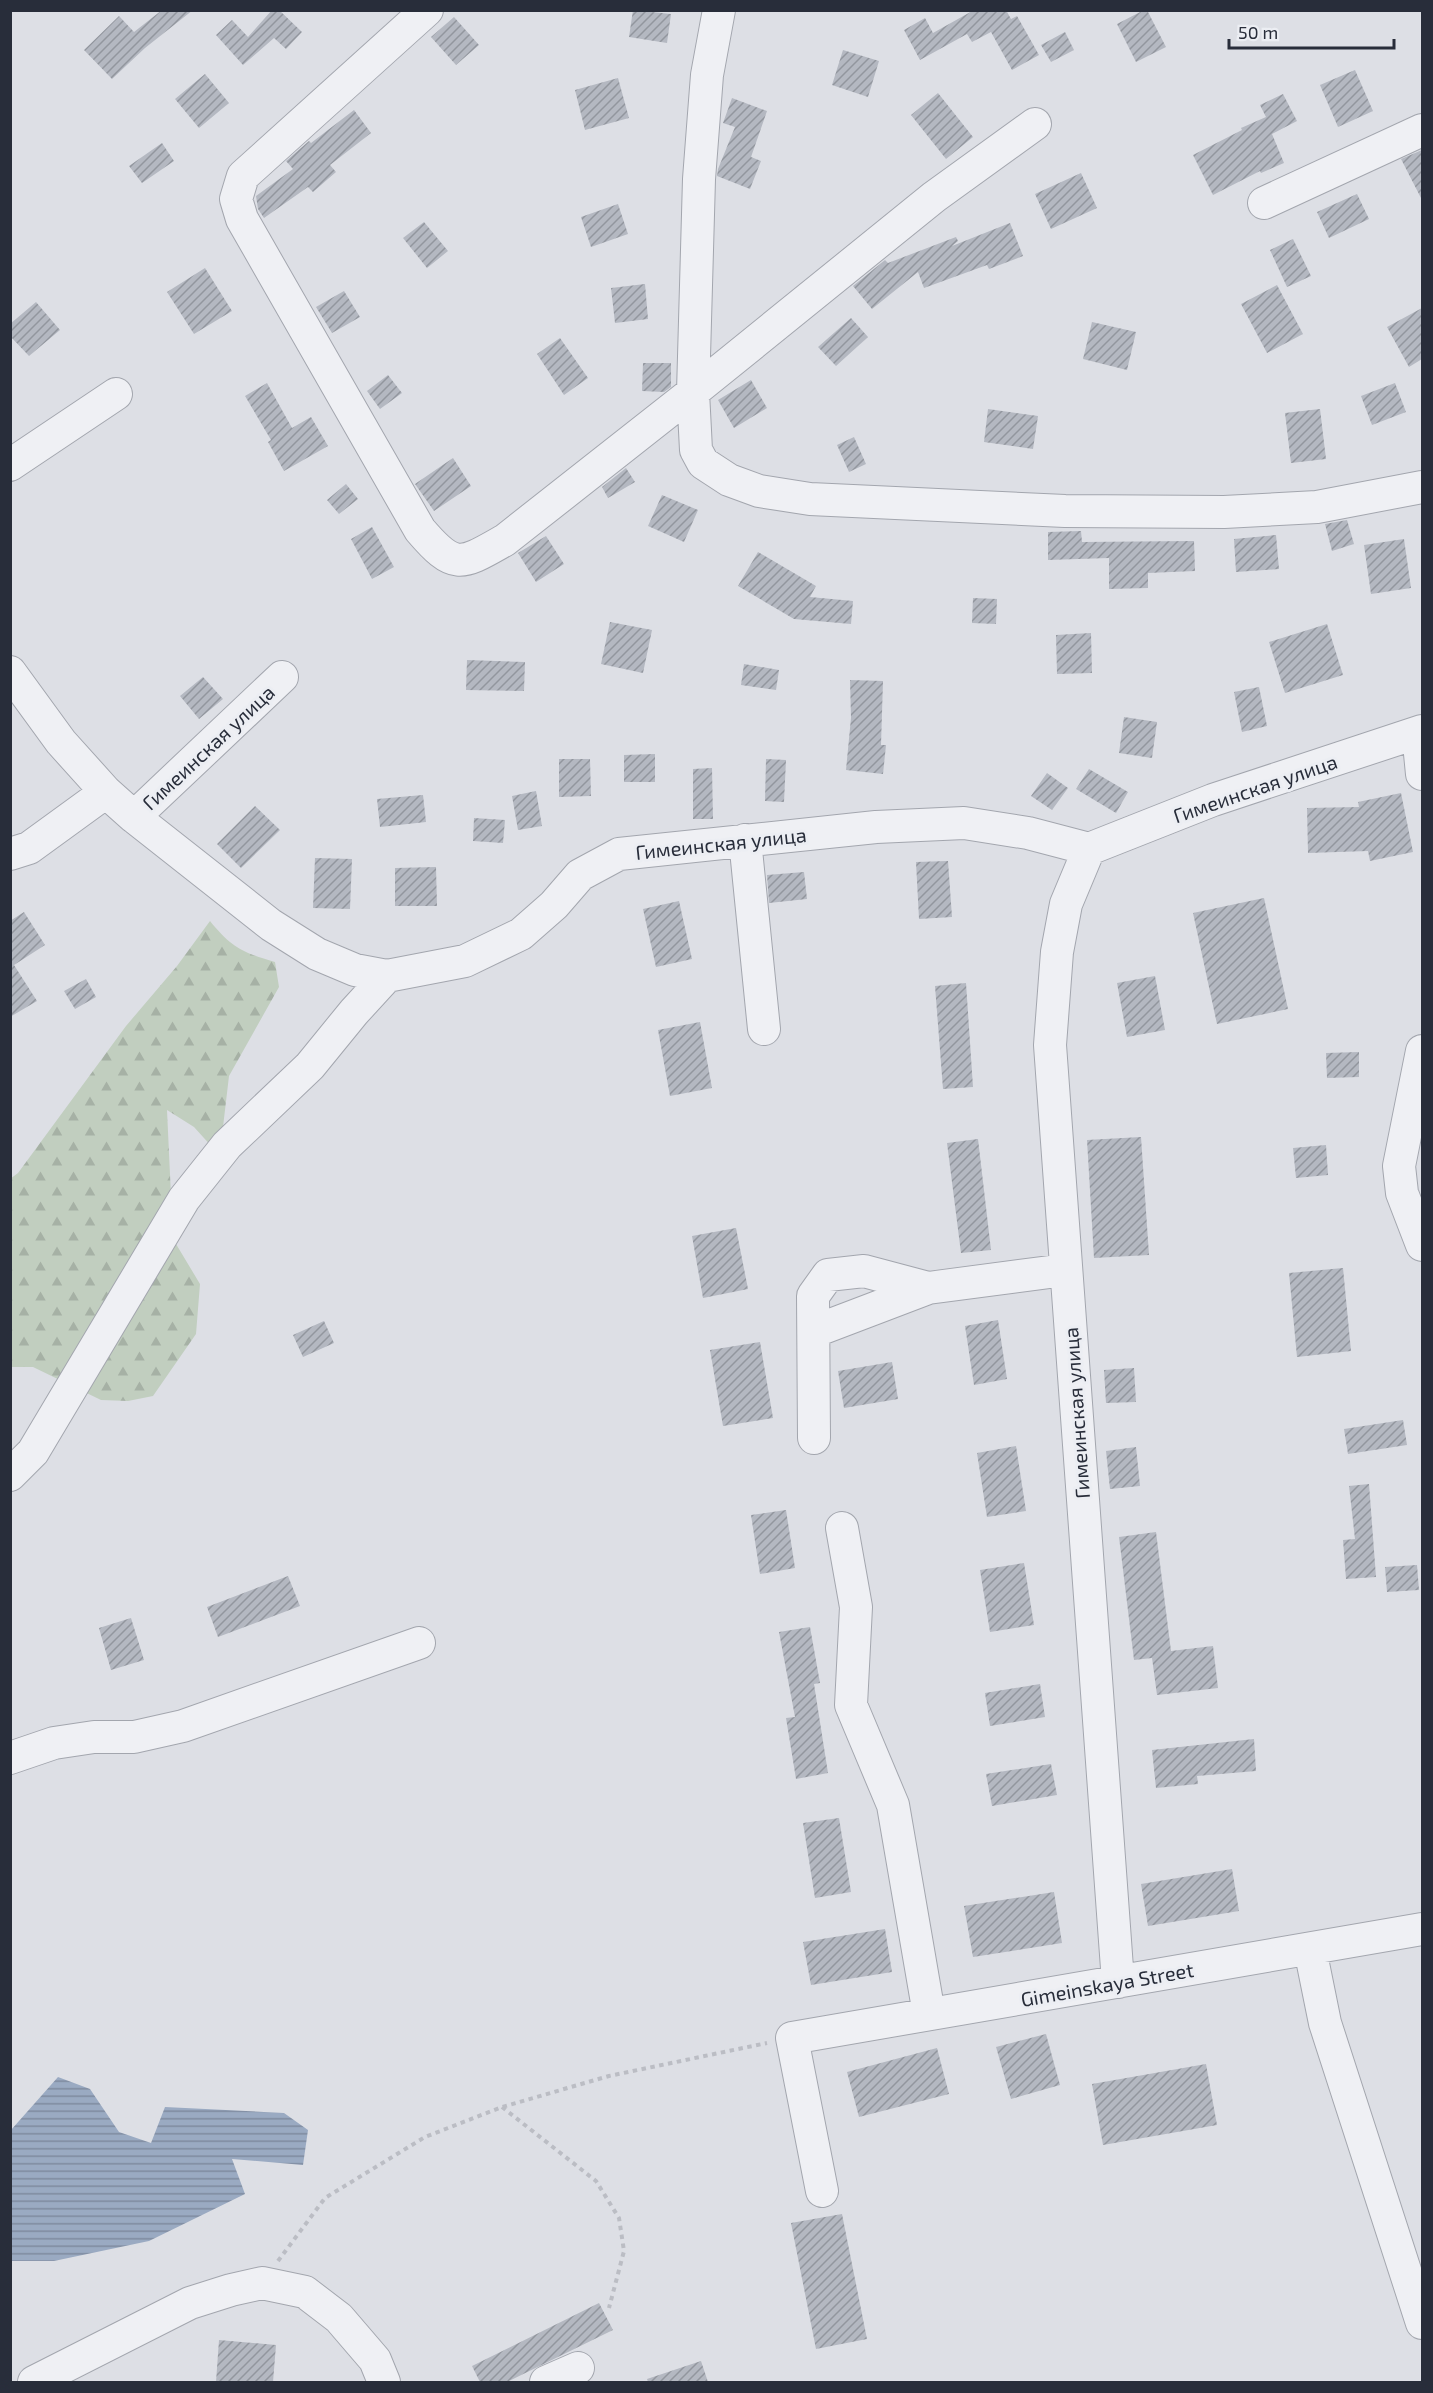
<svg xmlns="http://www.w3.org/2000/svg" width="1433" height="2393" font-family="'Exo 2',sans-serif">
	<defs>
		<pattern id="forest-firs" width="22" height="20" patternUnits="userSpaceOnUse" patternTransform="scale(1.5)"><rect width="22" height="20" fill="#c1cebf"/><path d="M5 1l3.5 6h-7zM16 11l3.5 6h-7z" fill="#a6b1a5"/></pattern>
		<pattern id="water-rules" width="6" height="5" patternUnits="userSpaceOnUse" patternTransform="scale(1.5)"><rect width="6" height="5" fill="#9aaac2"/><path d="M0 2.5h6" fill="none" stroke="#7e8b9f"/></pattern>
		<pattern id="building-hatch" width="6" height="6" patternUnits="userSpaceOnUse" patternTransform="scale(1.5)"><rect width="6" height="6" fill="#b4b8c1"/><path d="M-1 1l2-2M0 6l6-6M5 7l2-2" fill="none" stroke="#92969e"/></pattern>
	</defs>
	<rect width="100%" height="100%" fill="#dddfe5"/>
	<!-- forest -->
	<path fill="url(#forest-firs)" d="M210,921C231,947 243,953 275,962L279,987L229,1076L223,1127L213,1148L194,1127L167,1110L173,1239L200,1284L196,1334L153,1396L128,1401L101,1400L33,1367H11L10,1179L18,1173L126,1026L177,966Z"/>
	<!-- water -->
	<path fill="url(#water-rules)" d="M58,2077L90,2089L119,2132L151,2143L165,2107L284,2113L308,2130L303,2165L232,2159L245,2194L149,2241L54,2261H11V2130Z"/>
	<!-- building -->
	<path fill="url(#building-hatch)" d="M162,10H193L145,48L112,79L84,50L119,16L134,32Z
		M272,10H279L302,32L286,49L274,38L243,65L216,35L232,20L248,37Z
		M633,10L671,14L667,43L629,37Z
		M974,10H1006L1011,19L1017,16L1039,55L1012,70L991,32L972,42L967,34L920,60L904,30L925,18L933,33Z
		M1144,10H1147L1166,47L1136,62L1117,24Z
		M454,17L479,45L456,65L431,37Z
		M1065,32L1074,50L1051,62L1041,45Z
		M843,50L879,61L868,97L832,85Z
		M1355,70L1373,111L1338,127L1320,85Z
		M205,74L229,103L199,128L175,99Z
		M618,78L629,118L585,130L575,90Z
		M938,93L973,137L946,159L911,115Z
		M1283,94L1297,121L1272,134L1284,163L1261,173L1260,171L1213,195L1193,155L1242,130L1241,128L1266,117L1260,105Z
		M732,98L767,111L751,157L761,161L750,189L717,176L718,169L735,127L723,123Z
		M354,110L371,133L330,165L336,172L313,192L308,187L264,218L258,209L256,196L293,169L286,161L309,141L311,143Z
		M162,143L174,161L142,183L129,166Z
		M1422,150V200L1401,159Z
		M1081,173L1097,208L1051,229L1035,194Z
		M1357,194L1369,219L1329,238L1317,212Z
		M618,204L628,234L591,247L581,217Z
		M424,222L448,251L427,268L403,238Z
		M1010,223L1023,256L989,269L987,265L924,288L918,272L872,309L853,286L885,260L888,263L956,237L958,241L952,246Z
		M1293,239L1311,276L1287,287L1270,250Z
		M205,268L232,311L194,334L167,292Z
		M645,284L648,319L615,323L611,288Z
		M1277,285L1303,334L1267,353L1241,304Z
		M344,291L360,317L332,333L316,307Z
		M36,302L60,330L29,356L10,336V324Z
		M1422,308V359L1409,367L1387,327Z
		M851,318L868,337L836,366L818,347Z
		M1092,322L1136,332L1127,370L1083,359Z
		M560,338L588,378L564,395L537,354Z
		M643,363H671V387L664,392L642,391Z
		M388,375L402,393L380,409L367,391Z
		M751,380L767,408L734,428L718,400Z
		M267,383L292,428L311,417L328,446L284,471L268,442L271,440L245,396Z
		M1395,383L1406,412L1372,425L1361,396Z
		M988,409L1038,416L1033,449L984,442Z
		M1320,409L1326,459L1291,463L1285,413Z
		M854,437L866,464L849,472L837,445Z
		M453,458L471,486L434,511L415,484Z
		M626,468L635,482L608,498L602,487Z
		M346,484L358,499L339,514L327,500Z
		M662,495L698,510L684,542L648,526Z
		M1347,520L1354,544L1332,551L1325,524Z
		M372,527L394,567L372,579L351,539Z
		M1081,531L1082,542L1194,541L1195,571L1148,573V588L1109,589V558L1048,560V532Z
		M1276,535L1279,569L1236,572L1234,539Z
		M546,536L564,564L536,582L518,553Z
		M1404,539L1411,588L1371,594L1364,545Z
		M758,552L816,586L810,597L853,601L851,624L794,619L738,586Z
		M973,598L997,599L996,624L972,623Z
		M610,622L652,630L643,673L601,664Z
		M1327,624L1343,675L1285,693L1269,642Z
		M1091,633L1092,673L1057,674L1056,635Z
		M467,660L525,662L524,691L466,690Z
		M744,664L779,670L776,690L741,685Z
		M203,677L223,699L199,719L180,696Z
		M850,680L883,681L881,745H886L883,774L846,770L851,718Z
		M1259,687L1267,726L1242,732L1234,692Z
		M1124,717L1157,722L1152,758L1119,753Z
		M655,754V782H624V755Z
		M559,759H590L591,796L559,797Z
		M766,759L786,760L784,802L765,801Z
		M712,768L713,819H693V769Z
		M1089,769L1128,792L1116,813L1076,789Z
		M1047,773L1068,788L1052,810L1031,796Z
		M536,791L542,826L518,830L512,796Z
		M1401,793L1413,852L1370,861L1368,851L1308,853L1307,808L1359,807L1358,802Z
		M423,795L426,822L380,827L377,799Z
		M255,806L280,830L241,868L217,844Z
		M474,818L505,820L503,843L473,841Z
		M315,858L352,859L350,909L313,908Z
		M948,861L952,917L919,919L916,862Z
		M436,867L437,906H395V868Z
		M804,872L807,899L769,903L767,875Z
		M1264,898L1288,1009L1217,1024L1193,913Z
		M679,901L692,959L656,967L643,909Z
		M24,912L45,945L14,965L37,1001L10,1017V921Z
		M1155,976L1165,1030L1127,1037L1117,983Z
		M86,979L96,997L75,1009L64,991Z
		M966,983L973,1087L943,1089L935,986Z
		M700,1022L712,1088L670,1096L658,1030Z
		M1359,1052V1077L1327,1078L1326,1053Z
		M1141,1137L1149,1255L1094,1258L1087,1140Z
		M978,1139L991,1250L961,1253L947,1143Z
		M1326,1145L1328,1175L1296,1178L1293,1148Z
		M736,1228L748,1289L703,1298L692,1236Z
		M1343,1268L1351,1351L1297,1357L1289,1273Z
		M998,1320L1007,1379L974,1385L965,1326Z
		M324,1321L334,1343L303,1357L293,1335Z
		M760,1342L773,1418L723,1426L710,1350Z
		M892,1362L898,1399L844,1408L838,1371Z
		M1134,1368L1136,1402L1106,1403L1104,1370Z
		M1403,1420L1407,1445L1348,1454L1344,1429Z
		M1016,1446L1026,1511L987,1517L977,1453Z
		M1136,1447L1140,1486L1110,1489L1106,1451Z
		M1369,1484L1376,1577L1346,1579L1343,1540L1355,1539L1349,1486Z
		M786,1510L795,1568L760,1574L751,1515Z
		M1156,1532L1171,1651L1213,1646L1218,1688L1157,1695L1152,1658L1134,1660L1119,1537Z
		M1024,1563L1034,1625L990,1632L980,1570Z
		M1417,1565L1419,1590L1387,1592L1385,1567Z
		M288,1576L300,1606L218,1637L207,1607Z
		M131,1618L144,1660L111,1670L99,1628Z
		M810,1627L820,1683L814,1684L828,1773L796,1779L786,1718L795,1717L779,1632Z
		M1040,1684L1045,1717L990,1726L985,1693Z
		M1254,1739L1256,1771L1197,1776L1198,1784L1156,1788L1152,1750Z
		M1051,1764L1057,1795L992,1806L986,1774Z
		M839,1818L851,1892L815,1898L803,1823Z
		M1232,1869L1239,1911L1148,1926L1141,1884Z
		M1054,1892L1062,1943L973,1957L964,1906Z
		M885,1929L892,1972L811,1985L803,1942Z
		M1046,2034L1060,2085L1011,2099L996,2047Z
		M937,2048L949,2094L859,2117L847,2072Z
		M1206,2064L1217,2125L1103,2145L1092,2084Z
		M842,2214L867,2339L816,2349L791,2223Z
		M599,2303L613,2330L507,2382H480L472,2366Z
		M219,2340L276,2345L273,2382H216Z
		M701,2361L708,2382H648L647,2379Z"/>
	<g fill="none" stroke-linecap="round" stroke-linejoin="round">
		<defs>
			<path id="minor" d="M427,10L243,176L236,199L242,219L420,530C455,571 461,565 505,540L693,392L934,197L1035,124
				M719,10L707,75L699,179L693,392L696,450L703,463L729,480L759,491L810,499L1065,511L1224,512L1317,507L1422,487
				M1264,203L1422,130
				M10,465L116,394
				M10,672L61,742L106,792L134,817L271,925L317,954L355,970L387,976L465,961L521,934L554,905L580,875L619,854L876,827L964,823L1028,833L1089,849
				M1418,733L1422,774
				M134,817L282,677
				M745,840L764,1029
				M10,854L29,848L106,792
				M1422,1051L1399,1166L1402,1193L1422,1245
				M815,1331L928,1288L1065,1270
				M814,1438L813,1296L828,1275L864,1271L928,1288
				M10,1475L33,1452L184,1199L227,1145L310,1066L354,1012L387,976
				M842,1528L856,1607L851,1705L893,1805L929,2014
				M10,1758L54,1743L94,1737H134L183,1726L419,1643
				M1310,1949L1325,2023L1422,2323
				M1118,1982L1050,1045L1057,952L1066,904L1089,849L1213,800L1422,731
				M822,2191L792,2038L1422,1929
				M34,2382L190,2303L231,2290L262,2283L305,2292L339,2318L375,2360L384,2382
				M546,2382L578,2368"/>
		</defs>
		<!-- minor casing -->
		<use href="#minor" stroke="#a3a6ae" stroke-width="34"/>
		<!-- path -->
		<path stroke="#bbbdc4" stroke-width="4" stroke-dasharray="4.5 4.5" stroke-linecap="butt" d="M502,2107L596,2181L619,2218L624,2251L609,2308
			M278,2261L325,2198L425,2137L502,2107L609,2076L767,2043"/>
		<!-- minor -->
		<use href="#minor" stroke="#eff0f4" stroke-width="32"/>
	</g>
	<g text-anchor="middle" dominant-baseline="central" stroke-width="6" stroke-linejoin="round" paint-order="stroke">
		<!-- street labels -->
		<g font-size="20" fill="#282d3a" stroke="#eceef3">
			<text transform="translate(208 747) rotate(-43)">Гимеинская улица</text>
			<text transform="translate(1255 788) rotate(-19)">Гимеинская улица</text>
			<text transform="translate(721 843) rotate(-6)">Гимеинская улица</text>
			<text transform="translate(1076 1413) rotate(-94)">Гимеинская улица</text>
			<text transform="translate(1107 1984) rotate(-10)">Gimeinskaya Street</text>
		</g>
	</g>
	<!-- border -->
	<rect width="1433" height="2393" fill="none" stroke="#282d3a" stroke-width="24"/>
	<!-- scale -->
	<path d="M1229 39v9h165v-9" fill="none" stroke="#282d3a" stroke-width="3"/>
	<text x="1238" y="39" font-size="18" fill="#282d3a" stroke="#eceef3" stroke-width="4.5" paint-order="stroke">50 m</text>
</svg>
